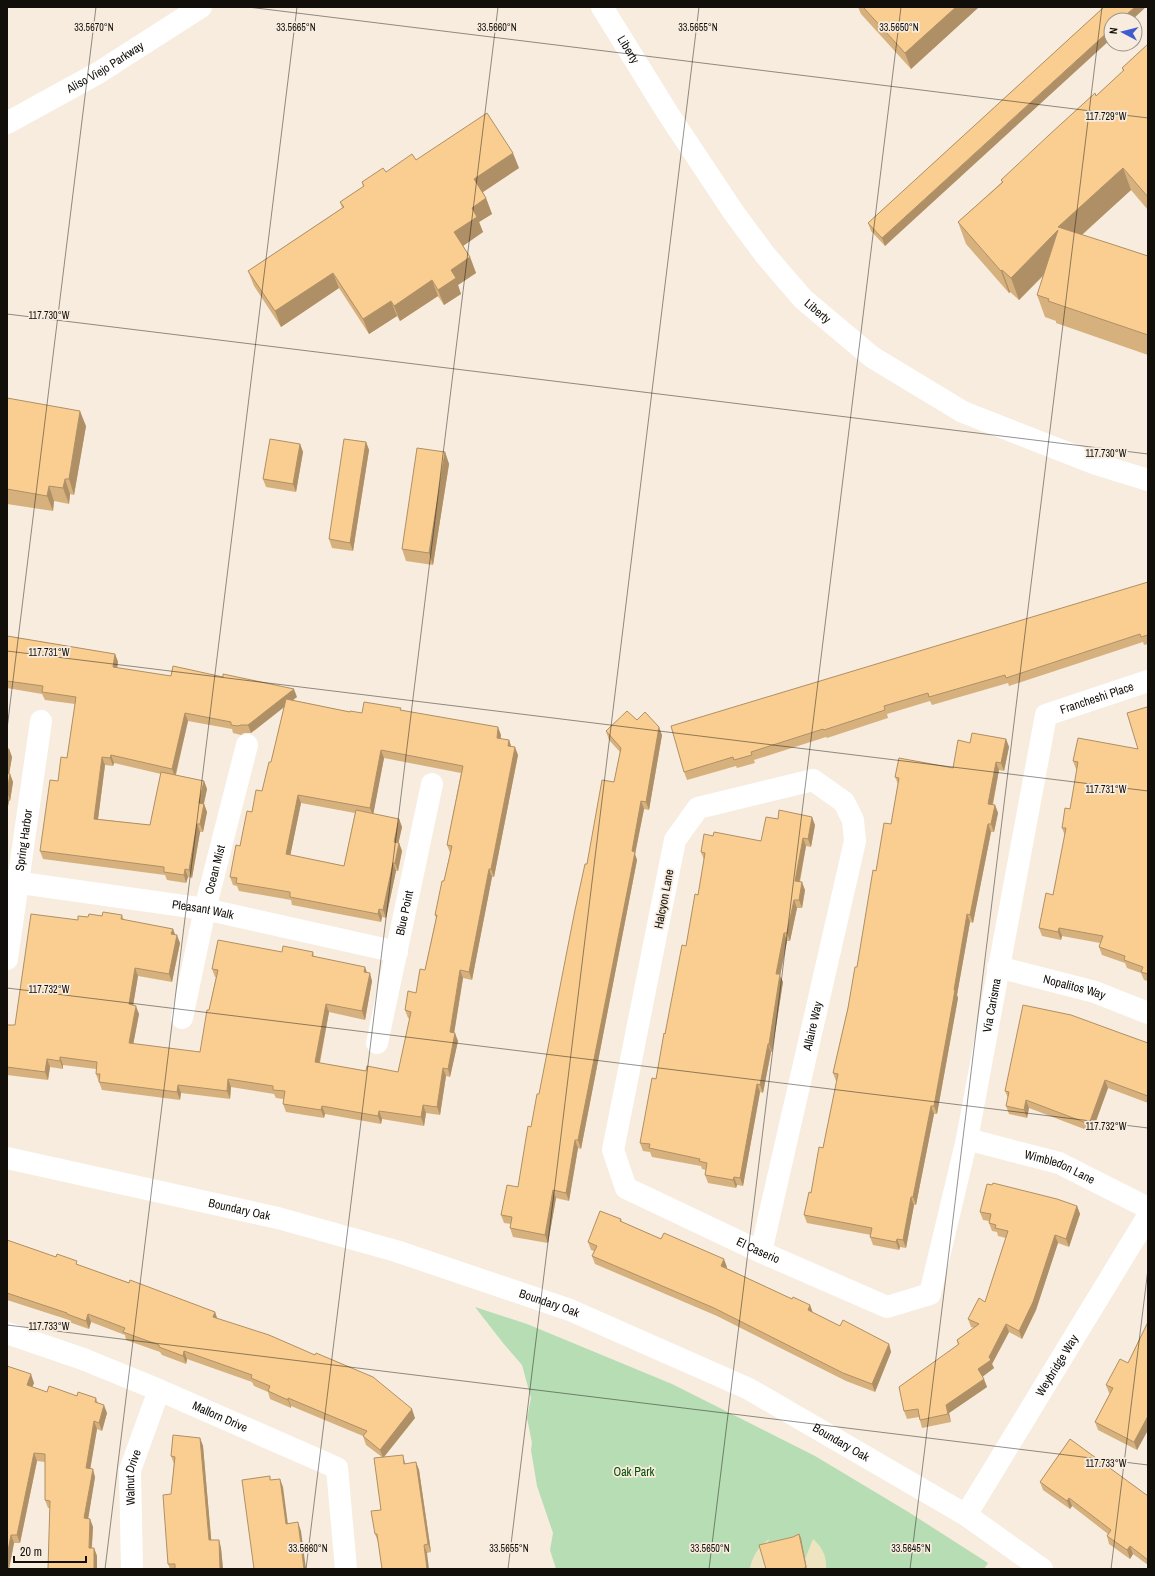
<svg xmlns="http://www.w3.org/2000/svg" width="1155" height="1576" font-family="'Archivo Narrow',sans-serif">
	<rect width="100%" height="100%" fill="#f7ecde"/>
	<!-- green -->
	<path fill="#b7ddb4" d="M475,1307L527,1324L672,1384L815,1456L910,1513L988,1563L984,1569H556L550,1550L553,1533L537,1486L531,1450L532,1443L527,1418L531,1398L522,1365L503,1343Z"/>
	<!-- sand -->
	<path fill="#eee4bf" d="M769,1539L764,1557L772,1569H750C752,1556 759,1547 769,1539Z
		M813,1539C822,1547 827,1556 826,1569H801Z"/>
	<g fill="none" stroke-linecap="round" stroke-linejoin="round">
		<!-- minor -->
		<g stroke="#fff" stroke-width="22">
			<path id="s1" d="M602,7L667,112L734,213L766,256L803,299L872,357L963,412L1096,464L1148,480"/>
			<path id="s2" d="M7,881L205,909L397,952"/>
			<path id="s3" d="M7,959L41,721"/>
			<path id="s4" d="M998,967L1095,992L1148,1013"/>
			<path id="s5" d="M182,1018L205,909L247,745"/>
			<path id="s6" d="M377,1043L432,784"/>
			<path id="s7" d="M967,1139L1059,1163L1148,1208"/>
			<path id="s8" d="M7,1158L278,1218L396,1251L570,1310L749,1389L966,1515L1042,1569"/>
			<path id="s9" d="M761,1252L855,841L853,820L844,802L813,780L698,808L675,840L613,1150L626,1188L761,1252L887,1307L930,1294L967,1139L1046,715L1148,681"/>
			<path id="s10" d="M7,1333L83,1359L159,1390L337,1468L346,1569"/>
			<path id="s11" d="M966,1515L1148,1216"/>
			<path id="s12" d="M132,1569L130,1470L159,1390"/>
		</g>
		<!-- major -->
		<path stroke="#fff" stroke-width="22" id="s13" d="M7,123L98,73L201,7"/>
	</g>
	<!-- wall -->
	<path fill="#d7b17d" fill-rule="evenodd" d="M858,7H979L911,69L861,14Z
		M1104,7L885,246L871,231L868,223Z
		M1148,44V210L1131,190L1082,235L1148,256V355L1056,323V321L1045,317L1037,295L1044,275L1019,300L1010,292L1009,293L966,244L958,222L1002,182L1001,180L1096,96L1123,71L1122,68Z
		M416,160L519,168L483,192L486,198L492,214L479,222L483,232L463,246L470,257L476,273L458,285L461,294L444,305L438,296L400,321L397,316L369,334L339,288L281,327L254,286L248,271L342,208L340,202L363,187L362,182Z
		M7,398L86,426L74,495L70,494L69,504L54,501L53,511L7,504Z
		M366,442L369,450L353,551L332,548L329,539Z
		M300,444L303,452L296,492L266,487L263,479Z
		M445,452L449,464L433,565L406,561L402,549Z
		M1148,582V644L1144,645L1143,642L1009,686L1008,683L932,705L930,701L887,714L888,718L827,738L826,737L754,760L755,763L737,768L736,766L687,780L684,772Z
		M7,636L115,654L118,662L117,668L297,697L292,700L350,712L362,713L402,710L501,735V739L509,740L511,746L518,755L494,877H492L472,980L463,978L454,1033L458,1041L450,1077L446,1076L440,1115L426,1113L424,1126L382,1119L381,1124L325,1114L324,1118L286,1112L283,1104V1099L276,1098L274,1094L231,1087L230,1099L181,1093L180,1100L102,1090L96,1074V1069L63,1065V1069L50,1067L48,1080L7,1075V1025H15L78,920L88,917L122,915L124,920L173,929L175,935L180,943L172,982L138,976L133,1005L139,1014L133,1044L200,1052L216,977H215L212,969L282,952H313L314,956L368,973L372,981L365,1020L329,1012L320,1063L366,1071L398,1072L410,1019L408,1018L405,1010L416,993L425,970L436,918L435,915L444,881L450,853L447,845L461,773L384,758L373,814L399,819L402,827L398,843H399L402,851L398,871H396L386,918L382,917L381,922L292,905L291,900L239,891L237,886L233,885L230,877L240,846L252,812L262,791L271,762L284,707L251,733H244L241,735L233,733L232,729L188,721L176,775L204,781L207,789L204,804L207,812L203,832H200L192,878L188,877L186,883L167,880L165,875L43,859L40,851L58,781L67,758L75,704L45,700L42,694L7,688ZM114,763L161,774L150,825L98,819L105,765L113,766ZM301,803L355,813L344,866L290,855Z
		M1148,709V981L1144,980L1141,973L1127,968L1125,963L1102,955L1099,947L1100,943L1062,936L1061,940L1042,936L1039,928L1053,895L1065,836L1062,828L1070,809L1077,770L1076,769L1073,761L1138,749Z
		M637,720L662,735L649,810L644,809L635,854L637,860L581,1149L578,1148L569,1201L556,1198L548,1243L513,1237L510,1228L511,1224L504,1223L501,1215L518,1187L539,1094L587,864L614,782L620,752L609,740L606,731Z
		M1006,739L1009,747L1004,771L999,770L993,805H995L998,813L994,832H991L973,923L970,922L957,995L958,998L937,1114H934L916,1205H914L906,1248L900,1247L899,1250L873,1245L870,1237L871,1235L807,1223L804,1215L811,1193L823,1148L837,1081H836L833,1073L857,967L876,871L891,824L898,784L895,777L953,768L970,743Z
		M7,749H9L12,757L9,773L10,774L13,782L10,801H9L7,811Z
		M815,825L811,847L806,846L800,882L805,890L802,908H797L790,941H787L780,976L783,982L772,1052H771L763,1093L760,1092L743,1186L737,1185L736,1188L708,1183L705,1175L706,1170L702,1169L701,1166L652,1157L650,1152L643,1151L640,1143L656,1079L665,1034L698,895L704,860L701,852L713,836L761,841Z
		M1148,1043V1103L1108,1088L1092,1132L1029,1108L1027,1118L1009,1114L1006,1106L1008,1098L1005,1091Z
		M1077,1206L1080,1214L1069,1247L1058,1243L1036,1310L1022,1339L1009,1332L992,1364L994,1368L982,1376L987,1387L949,1413L951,1422L922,1428L919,1417L907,1419L904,1411L958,1345L957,1340L974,1328L971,1327L968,1319L985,1302L1006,1238L998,1236L997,1232L992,1231L989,1223V1221L983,1220L980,1212Z
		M621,1219L622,1222L727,1267L726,1268L792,1299L810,1305L812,1312L840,1326L889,1344L891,1352L875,1392L846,1381L717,1316L595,1264L592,1256L594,1251L591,1250L588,1242Z
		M7,1240L78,1265L215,1312L217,1318L415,1418L384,1457L406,1464L416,1462L419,1470L431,1552L427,1553L378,1542L375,1534L381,1510L382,1457L366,1445L363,1436L291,1406V1408L270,1399L268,1392L254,1386L252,1382L187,1359L186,1364L162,1355L160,1352L126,1340L125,1335L91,1322L89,1329L69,1322V1320L7,1300Z
		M1148,1322V1430L1137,1450L1098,1430L1095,1422L1110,1393H1109L1106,1385L1128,1363Z
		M7,1366L34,1383L32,1387L47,1392L96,1398L98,1403L107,1413L102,1431L97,1429L90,1469L95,1477L88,1518L90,1519L93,1527L92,1548H94L97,1556L50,1508H48L45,1500V1462L37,1461L20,1543H14L9,1569Z
		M200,1438L203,1446L211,1540H219L221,1548L223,1569H170L168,1564L171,1494L174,1464L171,1456Z
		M1040,1482L1148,1496V1565L1133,1554L1130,1559L1109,1544L1107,1536L1108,1534L1072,1506L1070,1509L1043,1490Z"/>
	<!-- shaded-wall -->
	<path fill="#af9066" d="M956,7H979L911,69L905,53Z
		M1135,7H1146L1132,20H1120Z
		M1111,29V39L885,246L882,238Z
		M513,153L519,168L480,194L474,179Z
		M1123,168L1131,190L1066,249L1058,227Z
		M486,198L492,214L479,222L483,232L460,248L454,232L472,208Z
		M1058,230L1066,252L1019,300L1011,278Z
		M470,257L476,273L458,285L461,294L444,305L438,290L451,270Z
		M1002,270L1010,292L1009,293L1001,271Z
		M333,273L339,288L281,327L275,311Z
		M432,280L438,296L400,321L394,306Z
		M391,301L397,316L369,334L363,319Z
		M80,411L86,426L74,495L69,479Z
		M366,442L369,450L353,551L350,543Z
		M300,444L303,452L296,492L293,484Z
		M445,452L449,464L433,565L429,553Z
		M65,479L70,494L69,504L63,488Z
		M49,486L54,501L53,511L47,496Z
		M115,654L118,662L116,675L113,667Z
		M294,689L297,697L251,733L248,725Z
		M185,713L188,721L175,777L172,769Z
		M498,727L501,735L499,746L497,738Z
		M659,727L662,735L649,810L646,802Z
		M1006,739L1009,747L1004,771L1001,763Z
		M509,740L512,749L508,746Z
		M515,747L518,755L494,877L491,869Z
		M9,749L12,757L8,781L7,779V760Z
		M381,750L384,758L373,816L370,808Z
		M111,755L114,763L113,766L110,758Z
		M102,757L105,765L97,827L94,819Z
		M996,762L999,770L991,812L988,804Z
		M10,774L13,782L10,801L7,792Z
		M204,781L207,789L202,811L199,803Z
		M298,795L301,803L289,862L286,854Z
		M7,796L9,801L7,811Z
		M641,801L644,809L635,854L637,860L581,1149L578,1140Z
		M204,804L207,812L203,832L200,824Z
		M995,805L998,813L994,832L991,824Z
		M812,817L815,825L811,847L808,839Z
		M399,819L402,827L397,850L394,842Z
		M197,824L200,832L192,878L189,870Z
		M988,824L991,832L973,923L970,915Z
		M803,838L806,846L798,889L795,881Z
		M399,843L402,851L398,871L395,863Z
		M393,863L396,871L386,918L383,910Z
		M185,869L188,877L186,883L184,875Z
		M489,869L492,877L472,980L469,972Z
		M802,882L805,890L802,908L799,900Z
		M794,900L797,908L790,941L787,933Z
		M379,909L382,917L381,922L378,914Z
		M967,914L970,922L957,995L958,998L937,1114L934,1106Z
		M1059,928L1062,936L1061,940L1058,932Z
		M173,929L176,937L171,934Z
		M784,933L787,941L780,976L783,982L772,1052L769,1044L776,974Z
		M177,935L180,943L172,982L169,974Z
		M365,967L368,975L364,972Z
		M135,968L138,976L132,1012L129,1004Z
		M460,970L463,978L453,1040L450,1032Z
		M370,973L372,981L365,1020L362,1011Z
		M326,1004L329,1012L318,1070L315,1062Z
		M136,1006L139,1014L132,1051L129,1043Z
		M455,1033L458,1041L450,1077L448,1069Z
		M768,1044L771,1052L763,1093L760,1085Z
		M60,1057L63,1065V1069L60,1061Z
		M47,1059L50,1067L48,1080L45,1072Z
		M443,1068L446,1076L440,1115L437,1107Z
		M228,1079L231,1087L230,1099L227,1091Z
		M1105,1080L1108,1088L1092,1132L1089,1124Z
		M757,1084L760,1092L743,1186L740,1178Z
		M178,1085L181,1093L180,1100L177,1092Z
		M1026,1100L1029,1108L1027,1118L1024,1110Z
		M423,1105L426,1113L424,1126L421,1117Z
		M322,1106L325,1114L324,1118L321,1110Z
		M931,1106L934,1114L916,1205L913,1197Z
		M379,1111L382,1119L381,1124L378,1116Z
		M575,1140L578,1148L569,1201L566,1193Z
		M734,1177L737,1185L736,1188L733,1180Z
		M553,1190L556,1198L548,1243L545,1235Z
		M911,1197L914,1205L906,1248L903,1240Z
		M1077,1206L1080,1214L1069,1247L1066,1239Z
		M1055,1235L1058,1243L1036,1310L1022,1339L1019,1331Z
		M897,1239L900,1247L899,1250L896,1242Z
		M724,1259L727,1267L724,1274L721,1266Z
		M810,1305L813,1313L808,1310Z
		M215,1312L218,1321L213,1317Z
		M88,1314L91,1322L89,1329L86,1321Z
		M1006,1324L1009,1332L992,1364L994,1368L981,1378L978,1369L989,1357Z
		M889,1344L891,1352L875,1392L872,1384Z
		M184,1351L187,1359L186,1364L183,1356Z
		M31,1374L34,1383L30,1393L27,1385Z
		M984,1379L987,1387L949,1413L951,1422L948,1414L946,1405Z
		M288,1398L291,1406V1408L288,1400Z
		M104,1405L107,1413L102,1431L99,1423Z
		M412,1409L415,1418L383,1458L380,1450Z
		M1148,1416V1430L1137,1450L1134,1442Z
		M94,1421L97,1429L89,1476L86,1468Z
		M200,1438L203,1446L212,1548L209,1540Z
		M34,1453L37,1461L20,1543L17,1535Z
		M403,1455L405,1463L407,1472L404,1464Z
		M416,1462L419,1470L431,1552L428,1544Z
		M93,1469L95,1477L87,1526L84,1518Z
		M280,1479L283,1487L289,1532L286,1524Z
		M1069,1498L1072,1506L1070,1509L1067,1501Z
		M90,1519L93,1527L91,1556L89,1548Z
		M298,1522L301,1531L306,1569H304Z
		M799,1534L801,1538L807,1569L806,1567Z
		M11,1535L14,1543L9,1569H7V1556Z
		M219,1540L221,1548L223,1569H220Z
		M424,1545L427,1553L429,1569H427Z
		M1130,1546L1133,1554L1130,1559L1127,1550Z
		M94,1548L97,1556V1569H94Z"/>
	<!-- building -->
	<path fill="#face91" stroke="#af9066" d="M863,7H956L905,53Z
		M1104,7H1135L1120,20H1111V29L882,238L868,223Z
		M1148,44V197L1123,168L1058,227L1105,242L1148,256V335L1048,301L1049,299L1037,295L1058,230L1011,278L1002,270L1001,271L958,222L1003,182L1001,180L1049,135L1095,93L1096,96L1124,70L1122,68Z
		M487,113L513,153L474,179L486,198L472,208L477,217L454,232L470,257L451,270L456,278L438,290L432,280L394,306L391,301L363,319L333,273L275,311L248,271L344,207L340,202L364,186L362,182L383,168L386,172L412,154L416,160Z
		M7,398L80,411L69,479H65L63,488L49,486L47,496L7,489Z
		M270,439L300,444L293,484L263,479Z
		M344,439L366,442L350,543L329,539Z
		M417,448L445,452L429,553L402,549Z
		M1148,582V635L1141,637L1140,634L1006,678L1005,675L929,697L928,693L884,706L885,710L824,730L823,729L751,752L752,755L734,760L733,757L684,772L671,726Z
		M7,636L115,654L113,667L171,676L173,666L223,677V674L294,689L248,725H241L238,726L231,725V722L185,713L172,769L111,755L110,758L102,757L94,819L150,825L161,772L204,781L199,803L204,804L200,824H197L189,870L185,869L184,875L164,872V867L40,851L50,780L58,781L61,757L67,758L76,697L42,692L43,686L7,681Z
		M286,699L350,712V711L362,713L364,702L401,708L400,710L498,727L497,738L509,740L508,746L515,747L491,869H489L469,972L460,970L450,1032L455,1033L448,1069L443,1068L437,1107L423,1105L421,1117L379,1111L378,1116L322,1106L321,1110L283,1104L285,1091L273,1090V1086L228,1079L227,1091L178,1085L177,1092L99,1082L100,1074H96L97,1062L60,1057V1061L47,1059L45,1072L7,1067V1025H15L31,914L78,920V916L88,917L89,914L102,916L103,912L122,915L121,919L173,929L171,934L177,935L169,974L135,968L129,1004L136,1006L129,1043L200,1052L207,1010H209L218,970L212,969L218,940L282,952L283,946L313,952L312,956L365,967L364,972L370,973L362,1011L326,1004L315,1062L366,1071L367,1066L398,1072L411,1012L405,1010L408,991L416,993L420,969L425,970L437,915H435L442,881H444L452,846L447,845L463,766L381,750L370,808L298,795L286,854L344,866L356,810L399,819L394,842L399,843L395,863H393L383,910L379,909L378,914L290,897V892L236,883L237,878L230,877L236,845L240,846L247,811L252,812L256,790L262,791L269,762H271Z
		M1147,707L1148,710V974L1141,972L1143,967L1124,960L1125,956L1099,947L1103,936L1059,928L1058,932L1039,928L1046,893L1053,895L1066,828H1062L1065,808L1070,809L1078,762L1073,761L1078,738L1138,749L1127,713Z
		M627,711L637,720L645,712L659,727L646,802L641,801L632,851L635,852L578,1140H575L566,1193L553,1190L545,1235L510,1228L512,1217L501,1215L507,1185L518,1187L528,1126L531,1127L537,1094H539L575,910L585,864H587L602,780L614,782L621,748L606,731Z
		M972,733L1006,739L1001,763L996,762L988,804L995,805L991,824H988L970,915L967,914L954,990H955L934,1106H931L913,1197H911L903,1240L897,1239L896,1242L870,1237L872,1228L804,1215L809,1192L811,1193L819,1147L823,1148L838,1074L833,1073L848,1008L855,967H857L873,870L876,871L884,823L891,824L899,778L895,777L899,758L953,768L958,740L970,743Z
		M7,749H9L7,760Z
		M7,773L10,774L7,792Z
		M779,810L812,817L808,839L803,838L795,881L802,882L799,900H794L787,933H784L776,974H780L769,1044H768L760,1085L757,1084L740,1178L734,1177L733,1180L705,1175L707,1163L699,1161L700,1159L649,1148L650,1144L640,1143L652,1078L656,1079L664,1033L665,1034L682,945L686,946L695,894L698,895L705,853L701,852L704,834L713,836L714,832L761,841L766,817L778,819Z
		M1023,1005L1071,1015L1123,1034L1148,1043V1096L1105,1080L1089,1124L1026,1100L1024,1110L1006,1106L1009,1092L1005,1091Z
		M993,1183L1057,1199L1077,1206L1066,1239L1055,1235L1033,1302L1019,1331L1006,1324L989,1357L991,1360L978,1369L984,1379L946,1405L948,1414L920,1420L918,1409L904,1411L899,1387L959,1344L957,1340L979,1324L968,1319L979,1298L985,1302L1008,1231L995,1228L996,1225L989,1223L991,1214L980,1212L987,1184L992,1185Z
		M600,1211L621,1219L620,1221L661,1239L664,1233L724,1259L721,1266L792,1299L793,1297L810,1305L808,1310L840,1326L843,1320L889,1344L872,1384L843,1373L714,1308L592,1256L597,1246L588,1242Z
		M7,1240L56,1257L57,1254L77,1261L76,1264L129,1283L130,1280L215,1312L213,1317L269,1335L315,1355L316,1353L373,1377L412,1409L380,1450L363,1436L367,1431L288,1398V1400L268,1391L270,1386L251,1378L252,1375L184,1351L183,1356L159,1347V1345L123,1332L125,1328L88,1314L86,1321L67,1314V1313L7,1293Z
		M1148,1322V1416L1134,1442L1095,1422L1113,1388L1106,1385L1120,1359L1128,1363Z
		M7,1366L31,1374L27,1385L47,1392L49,1386L77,1396L78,1392L96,1398L95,1402L104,1405L99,1423L94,1421L86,1468L93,1469L84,1518L90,1519L89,1548H94V1569H48L50,1501L45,1500V1454L34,1453L17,1535H11L7,1556Z
		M173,1435L200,1438L209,1540H219L220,1569H175V1564H168L163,1495L171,1494L175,1457L171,1456Z
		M1070,1439L1148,1496V1560L1130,1546L1127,1550L1107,1536L1111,1530L1069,1498L1067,1501L1040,1482Z
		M403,1455L404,1464L416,1462L428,1544L424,1545L427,1569H382L377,1534H375L371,1511L381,1510L374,1458Z
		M270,1476V1480L280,1479L286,1524L298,1522L304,1569H254L242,1480Z
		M799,1534L806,1567L803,1569H766L759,1545L793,1537Z"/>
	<!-- ticks -->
	<path fill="none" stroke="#120f0a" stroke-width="1" stroke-opacity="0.45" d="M248,7L1148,118M7,314L1148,454M7,651L1148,791M7,729L96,7M7,988L1148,1128M7,1325L1148,1465M105,1569L297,7M306,1569L498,7M508,1569L699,7M709,1569L901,7M910,1569L1102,7M1111,1569L1148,1269"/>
	<g text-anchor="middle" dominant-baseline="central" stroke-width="3.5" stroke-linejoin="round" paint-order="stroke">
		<!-- street labels -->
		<g font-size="12" fill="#120f0a" stroke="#f7ecde">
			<text stroke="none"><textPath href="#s1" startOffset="50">Liberty</textPath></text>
			<text stroke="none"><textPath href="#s13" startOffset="113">Aliso Viejo Parkway</textPath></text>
			<text stroke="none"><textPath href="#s1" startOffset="374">Liberty</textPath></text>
			<text stroke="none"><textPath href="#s9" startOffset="1991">Francheshi Place</textPath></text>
			<text stroke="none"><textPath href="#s3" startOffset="120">Spring Harbor</textPath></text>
			<text stroke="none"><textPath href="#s5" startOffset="152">Ocean Mist</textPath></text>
			<text transform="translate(664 899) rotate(-79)">Halcyon Lane</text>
			<text stroke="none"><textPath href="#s2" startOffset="198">Pleasant Walk</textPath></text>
			<text stroke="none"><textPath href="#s6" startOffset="133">Blue Point</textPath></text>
			<text stroke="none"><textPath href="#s4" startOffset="79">Nopalitos Way</textPath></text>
			<text stroke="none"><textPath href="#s9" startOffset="1642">Via Carisma</textPath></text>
			<text stroke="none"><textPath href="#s9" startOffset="232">Allaire Way</textPath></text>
			<text stroke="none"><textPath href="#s7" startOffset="97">Wimbledon Lane</textPath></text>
			<text stroke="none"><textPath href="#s8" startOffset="238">Boundary Oak</textPath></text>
			<text stroke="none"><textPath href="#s9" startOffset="1161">El Caserio</textPath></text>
			<text stroke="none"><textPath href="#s8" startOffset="562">Boundary Oak</textPath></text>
			<text stroke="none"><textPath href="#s11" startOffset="175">Weybridge Way</textPath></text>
			<text stroke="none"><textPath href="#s10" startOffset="229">Mallorn Drive</textPath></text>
			<text stroke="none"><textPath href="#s8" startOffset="886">Boundary Oak</textPath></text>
			<text stroke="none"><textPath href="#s12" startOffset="92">Walnut Drive</textPath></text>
		</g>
		<!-- park labels -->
		<g font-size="12" fill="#004c03" stroke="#f7ecde">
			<text x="634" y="1472">Oak Park</text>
		</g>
	</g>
	<g font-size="10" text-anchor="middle" fill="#120f0a" stroke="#f7ecde" stroke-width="3.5" stroke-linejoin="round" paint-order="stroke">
		<text x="94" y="31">33.5670°N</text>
		<text x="296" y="31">33.5665°N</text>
		<text x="497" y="31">33.5660°N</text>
		<text x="698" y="31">33.5655°N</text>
		<text x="899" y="31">33.5650°N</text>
		<text x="1106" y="120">117.729°W</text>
		<text x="49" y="319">117.730°W</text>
		<text x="1106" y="457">117.730°W</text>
		<text x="49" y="656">117.731°W</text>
		<text x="1106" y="793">117.731°W</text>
		<text x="49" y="993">117.732°W</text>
		<text x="1106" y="1130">117.732°W</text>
		<text x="49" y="1330">117.733°W</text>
		<text x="1106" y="1467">117.733°W</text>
		<text x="308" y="1552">33.5660°N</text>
		<text x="509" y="1552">33.5655°N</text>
		<text x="710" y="1552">33.5650°N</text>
		<text x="911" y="1552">33.5645°N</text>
	</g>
	<!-- border -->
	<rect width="1155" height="1576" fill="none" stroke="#120f0a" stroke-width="16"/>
	<!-- north arrow -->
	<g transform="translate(1123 32) rotate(277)"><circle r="19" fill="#f7ecde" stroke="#9b9489"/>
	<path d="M0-3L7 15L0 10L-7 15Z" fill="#3f5dcf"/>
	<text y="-6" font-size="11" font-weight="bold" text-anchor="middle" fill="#120f0a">N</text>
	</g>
	<!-- scale -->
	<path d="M14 1556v6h72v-6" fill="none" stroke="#120f0a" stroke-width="2"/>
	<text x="20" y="1556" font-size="12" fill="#120f0a" stroke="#f7ecde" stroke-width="3" paint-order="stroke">20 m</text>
</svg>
